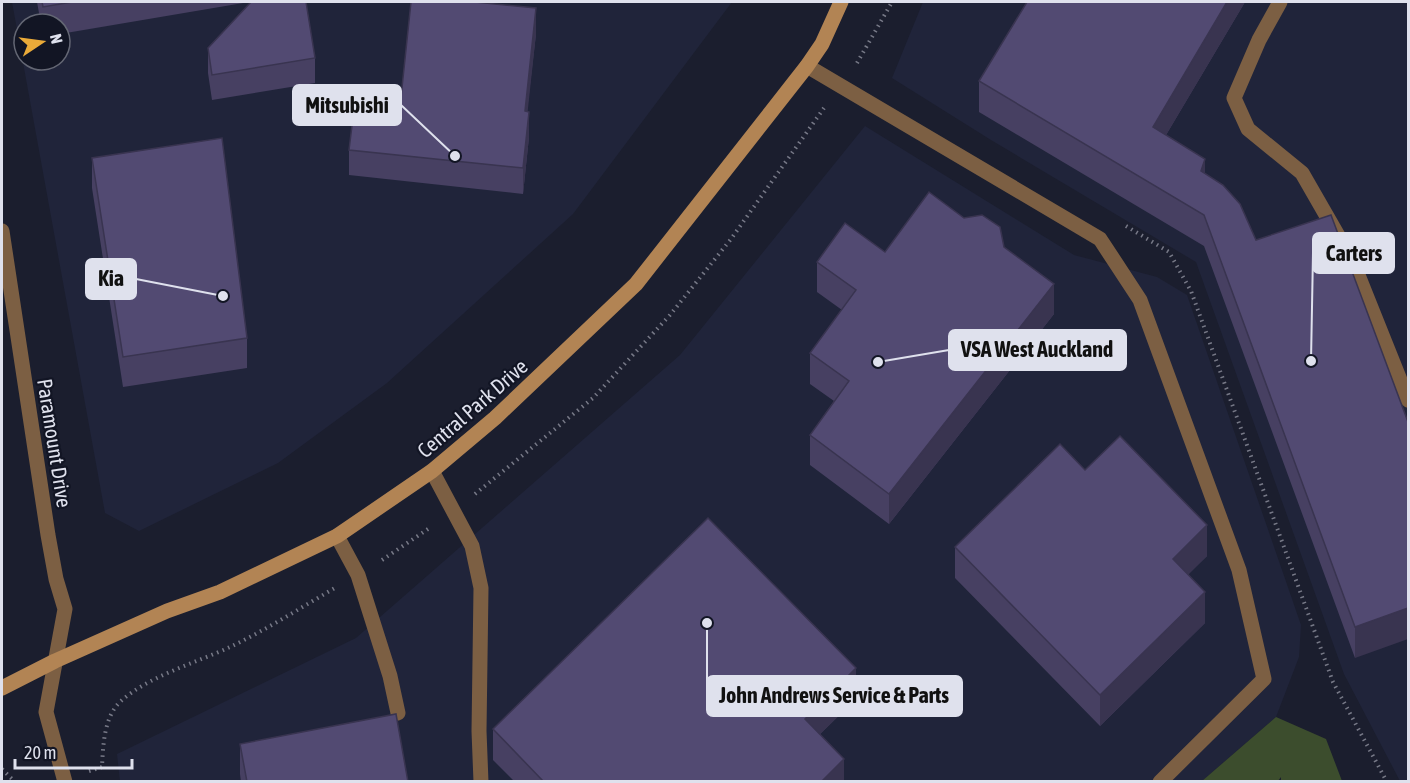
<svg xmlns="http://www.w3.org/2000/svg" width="1410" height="783" font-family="'Asap Condensed',sans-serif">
	<rect width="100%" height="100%" fill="#1b1e2e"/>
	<!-- built -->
	<path fill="#20243a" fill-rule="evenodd" d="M12,2H732L573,214L387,383L278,463L139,531L105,513ZM24,24H60V60H24Z
		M923,2H1408V781H1400L1344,674L1196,262L991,140L892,78Z
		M865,126L1074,255L1157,277L1187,295L1301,625L1299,657L1276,717L1202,781L120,782L117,754L356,638L680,355Z"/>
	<!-- green -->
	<path fill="#3c4d2d" d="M1276,717L1326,739L1342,781H1281V777L1278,781H1202Z"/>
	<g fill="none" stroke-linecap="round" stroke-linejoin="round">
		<!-- path -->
		<path stroke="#777987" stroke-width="4" stroke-dasharray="1.5 4.5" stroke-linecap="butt" d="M857,63L892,2
			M1126,226L1169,252L1191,291L1333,682L1387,782
			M475,494L593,398L670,315L731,239L824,108
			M382,560L431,527
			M2,769L15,782
			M89,771L102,767C103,746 104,717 120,702C148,676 196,663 230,647C266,630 300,608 335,588"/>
		<!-- service -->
		<path stroke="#7c5f43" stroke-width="15" d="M1280,2L1259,40L1234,98L1248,129L1302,173L1352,260L1408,400
			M807,66L1100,239L1140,300L1239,570L1264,679L1160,782
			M432,471L472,546L481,588L479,731L481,782
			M337,536L358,575L390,676L398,713"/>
		<!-- minor -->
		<path stroke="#7c5f43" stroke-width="15" d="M2,231L48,535L56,579L65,609L46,712L65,782"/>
		<!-- secondary -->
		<path stroke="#b28454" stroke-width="15" d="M2,688L55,661L167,611L220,592L337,536L432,471L495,418L636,284L807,66L822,44L841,2"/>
	</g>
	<!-- wall -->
	<path fill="#474062" d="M37,2H249L60,34V24H41Z
		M1245,2L1166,135L1205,174L1256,240L1408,422L1355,658L1204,246L979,112V81Z
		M536,34L527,111L529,137L523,194L349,175V150L401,97Z
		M208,48L315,58V83L212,100L208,73Z
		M92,158L247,338V368L123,387L92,188Z
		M1004,247L1054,314L889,524L810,465V435L834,401L810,384V353L842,310L817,292V262L885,252Z
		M1085,470L1207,556L1188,574L1205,623L1100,726L955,578V547Z
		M856,699L820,734L844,782H515L493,760V729Z
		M240,744L408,782H241L240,774Z"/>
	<!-- shaded-wall -->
	<path fill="#393450" d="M1227,2H1245L1153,157V127Z
		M536,8V34L525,136V111Z
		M529,112V137L523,194V168Z
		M1205,159V190L1201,171Z
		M1054,284V314L889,524V494Z
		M1207,525V556L1173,590V559Z
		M1205,592V623L1100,726V695Z
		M1408,608V639L1355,658V627Z
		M856,668V699L805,749V719Z
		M844,759V782H821Z"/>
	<!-- building -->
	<path fill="#524a72" stroke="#393450" stroke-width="1.5" d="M42,2H72L43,7Z
		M251,2H306L315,58L212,75L208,48Z
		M411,2H475L536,8L525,111L529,112L523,168L349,150L356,93L401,97Z
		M1027,2H1227L1153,127L1205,159L1201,171L1223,185L1240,204L1256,240L1331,215L1408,422V608L1355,627L1204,215L979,81Z
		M222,138L247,338L123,357L92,158Z
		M929,192L964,218L982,215L1000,227L1004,247L1054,284L889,494L810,435L849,381L810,353L856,290L817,262L845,223L885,252Z
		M1120,436L1207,525L1173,559L1205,592L1100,695L955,547L1060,444L1085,470Z
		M708,518L856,668L805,719L844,759L821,782H544L493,729Z
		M396,714L408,782H247L240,744Z"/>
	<g text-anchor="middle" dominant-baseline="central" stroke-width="4.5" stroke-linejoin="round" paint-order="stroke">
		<!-- street labels -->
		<g font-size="21" fill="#dfe1ed" stroke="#121524">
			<text transform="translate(472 408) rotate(-41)">Central Park Drive</text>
			<text transform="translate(55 443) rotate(81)">Paramount Drive</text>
		</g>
	</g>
	<!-- callouts -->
	<path fill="none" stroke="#dfe1ed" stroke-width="2" d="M455 156L401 105M1311 361L1313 253M223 296L136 279M878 362L949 350M707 623L707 696"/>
	<g fill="#dfe1ed" stroke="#121524" stroke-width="2">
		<circle cx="455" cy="156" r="6"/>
		<circle cx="1311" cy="361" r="6"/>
		<circle cx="223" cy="296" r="6"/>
		<circle cx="878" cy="362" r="6"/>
		<circle cx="707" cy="623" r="6"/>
	</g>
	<g fill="#dfe1ed" stroke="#dfe1ed" stroke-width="2">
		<rect x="293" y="85" width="108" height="40" rx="6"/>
		<rect x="1313" y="233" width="81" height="40" rx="6"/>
		<rect x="86" y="259" width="50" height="40" rx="6"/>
		<rect x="949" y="330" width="177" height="40" rx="6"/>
		<rect x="707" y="676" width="255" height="40" rx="6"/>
	</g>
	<g font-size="22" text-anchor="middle" font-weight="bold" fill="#111">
		<text x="347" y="113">Mitsubishi</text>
		<text x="1354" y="261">Carters</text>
		<text x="111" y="286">Kia</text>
		<text x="1037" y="357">VSA West Auckland</text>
		<text x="834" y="703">John Andrews Service &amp; Parts</text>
	</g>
	<!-- border -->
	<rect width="1410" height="783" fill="none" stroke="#dfe1ed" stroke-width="6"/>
	<!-- north arrow -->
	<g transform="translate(42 42) rotate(77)"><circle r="28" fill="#121524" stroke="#646774" stroke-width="1.5"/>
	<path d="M0-4.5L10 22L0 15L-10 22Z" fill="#eaaa39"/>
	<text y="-9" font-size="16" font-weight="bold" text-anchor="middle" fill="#dfe1ed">N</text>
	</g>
	<!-- scale -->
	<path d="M15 759v9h117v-9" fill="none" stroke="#dfe1ed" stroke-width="3"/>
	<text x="24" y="759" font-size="18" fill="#dfe1ed" stroke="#121524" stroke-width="4.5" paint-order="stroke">20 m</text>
</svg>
